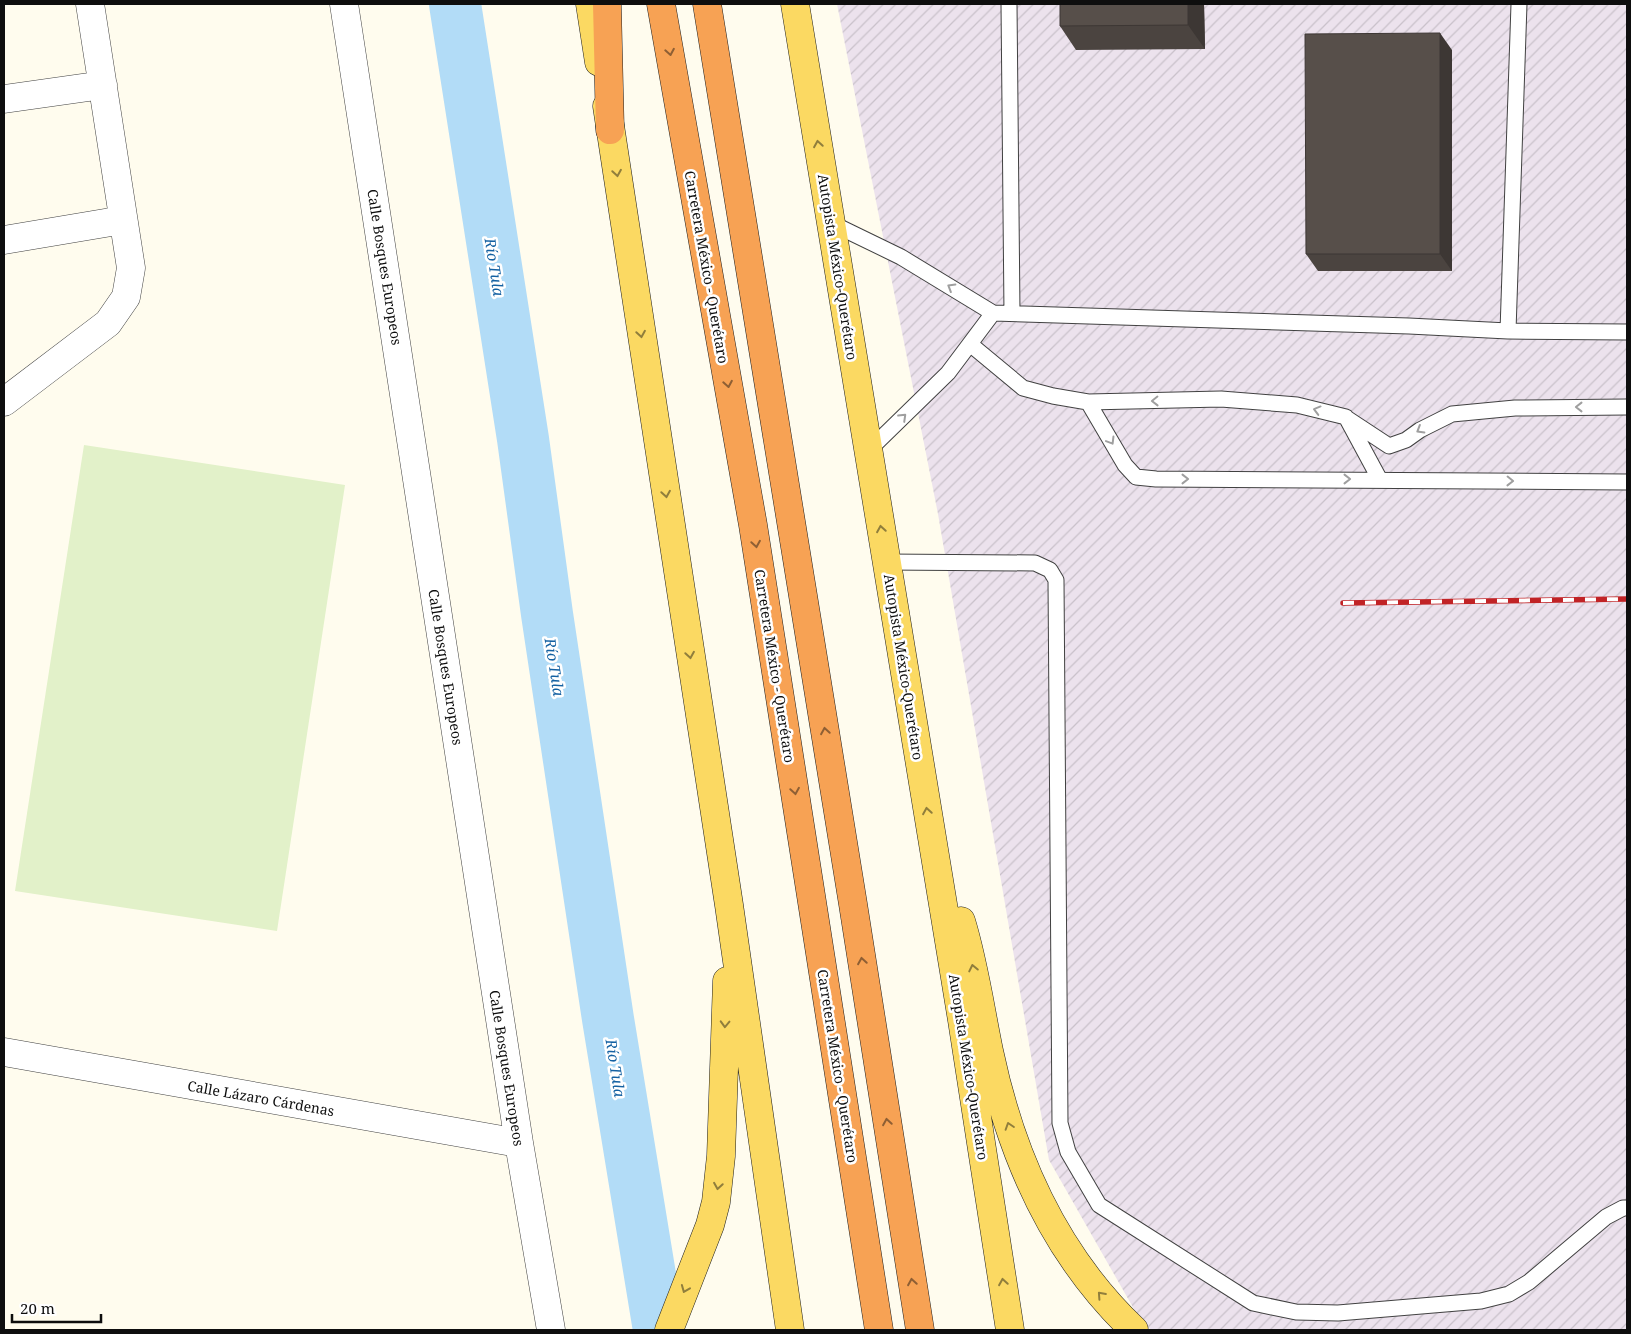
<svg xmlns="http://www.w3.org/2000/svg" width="1631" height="1334" font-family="'Noto Serif',serif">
	<defs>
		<pattern id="industrial-furrows" width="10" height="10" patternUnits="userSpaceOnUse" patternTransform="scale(1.25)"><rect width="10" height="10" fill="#ece2ed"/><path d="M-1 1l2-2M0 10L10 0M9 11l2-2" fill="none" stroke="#c9c1ca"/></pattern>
	</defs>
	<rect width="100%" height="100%" fill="#fffcee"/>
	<!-- industrial -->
	<path fill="url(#industrial-furrows)" d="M837,4H1627V1330H1152L1143,1325L1049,1160L938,514Z"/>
	<!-- pitch -->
	<path fill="#e2f1c9" d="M84,445L345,485L277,931L15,891Z"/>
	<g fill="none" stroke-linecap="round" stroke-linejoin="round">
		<!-- river -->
		<path stroke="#b2dcf7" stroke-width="52" d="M455,4L523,439L547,614L608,1019L659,1330"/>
		<defs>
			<path id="lane" d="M1009,4L1012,313
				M831,223L901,257L993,313L1409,326L1508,331L1627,332
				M1508,331L1519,4
				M970,344L1023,388L1053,396L1088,402L1221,399L1297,405L1346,417L1380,480
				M1088,402L1125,465L1136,477L1156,479L1627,482
				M1348,419L1389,446L1406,440L1420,430L1452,414L1515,408L1627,407
				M868,451L948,373L993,313
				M886,562L1035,563L1050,570L1056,580L1060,1123L1068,1152L1099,1205L1253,1303L1296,1312L1338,1313L1481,1301L1509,1294L1529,1282L1606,1217L1623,1208H1627"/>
			<path id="street" d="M344,4L519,1143L551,1330
				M4,99L103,85
				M4,240L123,220
				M4,402L108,323L126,297L131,268L90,4
				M4,1052L519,1143"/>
			<path id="primary" d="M590,4L599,62
				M795,4L962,1020L1010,1330
				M607,106L729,905L790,1330
				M961,921C974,963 980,1007 989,1051C1011,1156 1055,1255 1134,1330
				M669,1330L710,1225L716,1202L721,1156L727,981"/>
			<path id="highway" d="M607,4L610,130
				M661,4L753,525L879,1330
				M707,4L853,904L920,1330"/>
		</defs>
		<!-- lane casing -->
		<use href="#lane" stroke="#414141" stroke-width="17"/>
		<!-- street casing -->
		<use href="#street" stroke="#414141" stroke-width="29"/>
		<!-- primary casing -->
		<use href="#primary" stroke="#1f1f1f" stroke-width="29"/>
		<!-- highway casing -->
		<use href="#highway" stroke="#1f1f1f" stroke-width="29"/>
		<!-- lane -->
		<use href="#lane" stroke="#fff" stroke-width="15"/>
		<!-- street -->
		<use href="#street" stroke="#fff" stroke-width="28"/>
		<!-- primary -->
		<use href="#primary" stroke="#fbd962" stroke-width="28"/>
		<!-- highway -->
		<use href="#highway" stroke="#f7a254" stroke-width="28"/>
		<defs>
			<path id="rail" d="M1343,603L1627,599"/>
		</defs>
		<!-- rail casing -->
		<use href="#rail" stroke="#c12326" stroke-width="5.5"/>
		<!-- rail -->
		<use href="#rail" stroke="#fff" stroke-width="4" stroke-dasharray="11" stroke-linecap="butt"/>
	</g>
	<!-- wall -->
	<path fill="#4b4440" d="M1204,4L1205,49L1076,50L1060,26Z
		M1452,50V271H1318L1306,254Z"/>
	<!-- shaded-wall -->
	<path fill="#3d3734" d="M1188,4H1204L1205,49L1188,25Z
		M1440,33L1452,50V271L1440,254Z"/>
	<!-- building -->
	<path fill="#574f4a" stroke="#3d3734" d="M1060,4H1188V25L1060,26Z
		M1440,33V254H1306L1305,34Z"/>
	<!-- one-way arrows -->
	<defs><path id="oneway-chevron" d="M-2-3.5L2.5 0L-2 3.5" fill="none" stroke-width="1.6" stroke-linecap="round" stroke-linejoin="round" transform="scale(1.25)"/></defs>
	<g stroke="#8e5f34">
		<use href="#oneway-chevron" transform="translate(670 52) rotate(80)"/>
		<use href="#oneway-chevron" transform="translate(728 384) rotate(80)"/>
		<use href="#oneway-chevron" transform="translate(756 544) rotate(81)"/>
		<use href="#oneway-chevron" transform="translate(825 731) rotate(-99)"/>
		<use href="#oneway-chevron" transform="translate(795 791) rotate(81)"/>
		<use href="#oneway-chevron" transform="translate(862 961) rotate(-99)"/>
		<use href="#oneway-chevron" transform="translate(887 1122) rotate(-99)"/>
		<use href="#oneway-chevron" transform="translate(912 1282) rotate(-99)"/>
	</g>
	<g stroke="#907e3c">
		<use href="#oneway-chevron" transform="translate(818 144) rotate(-99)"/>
		<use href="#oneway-chevron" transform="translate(617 173) rotate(81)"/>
		<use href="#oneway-chevron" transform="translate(641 334) rotate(81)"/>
		<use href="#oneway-chevron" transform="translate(666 494) rotate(81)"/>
		<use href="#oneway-chevron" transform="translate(881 529) rotate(-99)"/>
		<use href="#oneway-chevron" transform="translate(690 655) rotate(81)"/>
		<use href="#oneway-chevron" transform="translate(927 811) rotate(-99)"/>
		<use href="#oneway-chevron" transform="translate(973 968) rotate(-102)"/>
		<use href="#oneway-chevron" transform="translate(725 1024) rotate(92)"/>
		<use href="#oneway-chevron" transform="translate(1009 1126) rotate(-108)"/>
		<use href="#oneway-chevron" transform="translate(718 1186) rotate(99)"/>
		<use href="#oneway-chevron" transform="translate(1003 1282) rotate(-99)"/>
		<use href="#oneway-chevron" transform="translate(685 1289) rotate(112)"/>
		<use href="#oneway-chevron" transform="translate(1101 1295) rotate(-132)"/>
	</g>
	<g stroke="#9f9f9f">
		<use href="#oneway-chevron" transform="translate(951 287) rotate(-149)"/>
		<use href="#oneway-chevron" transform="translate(1155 401) rotate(179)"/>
		<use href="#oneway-chevron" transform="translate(1579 407) rotate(180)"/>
		<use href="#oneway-chevron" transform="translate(1317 410) rotate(-165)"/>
		<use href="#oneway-chevron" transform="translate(903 417) rotate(-44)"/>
		<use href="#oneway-chevron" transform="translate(1420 430) rotate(149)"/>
		<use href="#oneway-chevron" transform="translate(1111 441) rotate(59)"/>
		<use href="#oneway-chevron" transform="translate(1185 479)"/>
		<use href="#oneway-chevron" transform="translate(1347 479)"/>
		<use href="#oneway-chevron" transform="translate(1510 481) rotate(1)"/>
	</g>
	<g text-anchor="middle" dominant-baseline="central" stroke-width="5" stroke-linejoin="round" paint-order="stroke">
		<!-- street labels -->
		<g font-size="14" fill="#0e0e0e" stroke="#fff">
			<text transform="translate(385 267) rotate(81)">Calle Bosques Europeos</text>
			<text transform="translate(707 267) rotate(80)">Carretera México - Querétaro</text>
			<text transform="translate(838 267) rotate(81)">Autopista México-Querétaro</text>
			<text transform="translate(775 666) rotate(81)">Carretera México - Querétaro</text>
			<text transform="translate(446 667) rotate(81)">Calle Bosques Europeos</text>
			<text transform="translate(904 667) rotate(81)">Autopista México-Querétaro</text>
			<text transform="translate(838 1066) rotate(81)">Carretera México - Querétaro</text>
			<text transform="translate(969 1067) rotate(81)">Autopista México-Querétaro</text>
			<text transform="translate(507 1068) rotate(81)">Calle Bosques Europeos</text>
			<text transform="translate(261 1098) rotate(10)">Calle Lázaro Cárdenas</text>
		</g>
		<!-- water labels -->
		<g font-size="15" font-style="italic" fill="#1461a2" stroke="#fff">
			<text transform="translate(495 267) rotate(81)">Río Tula</text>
			<text transform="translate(555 667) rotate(81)">Río Tula</text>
			<text transform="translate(616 1068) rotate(81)">Río Tula</text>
		</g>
	</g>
	<!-- border -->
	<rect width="1631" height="1334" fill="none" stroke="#0e0e0e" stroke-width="10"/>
	<!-- scale -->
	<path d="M12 1314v8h89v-8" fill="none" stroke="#0e0e0e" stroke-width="2.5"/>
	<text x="20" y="1314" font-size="15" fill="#0e0e0e" stroke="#ffffff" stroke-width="4" paint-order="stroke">20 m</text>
</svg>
